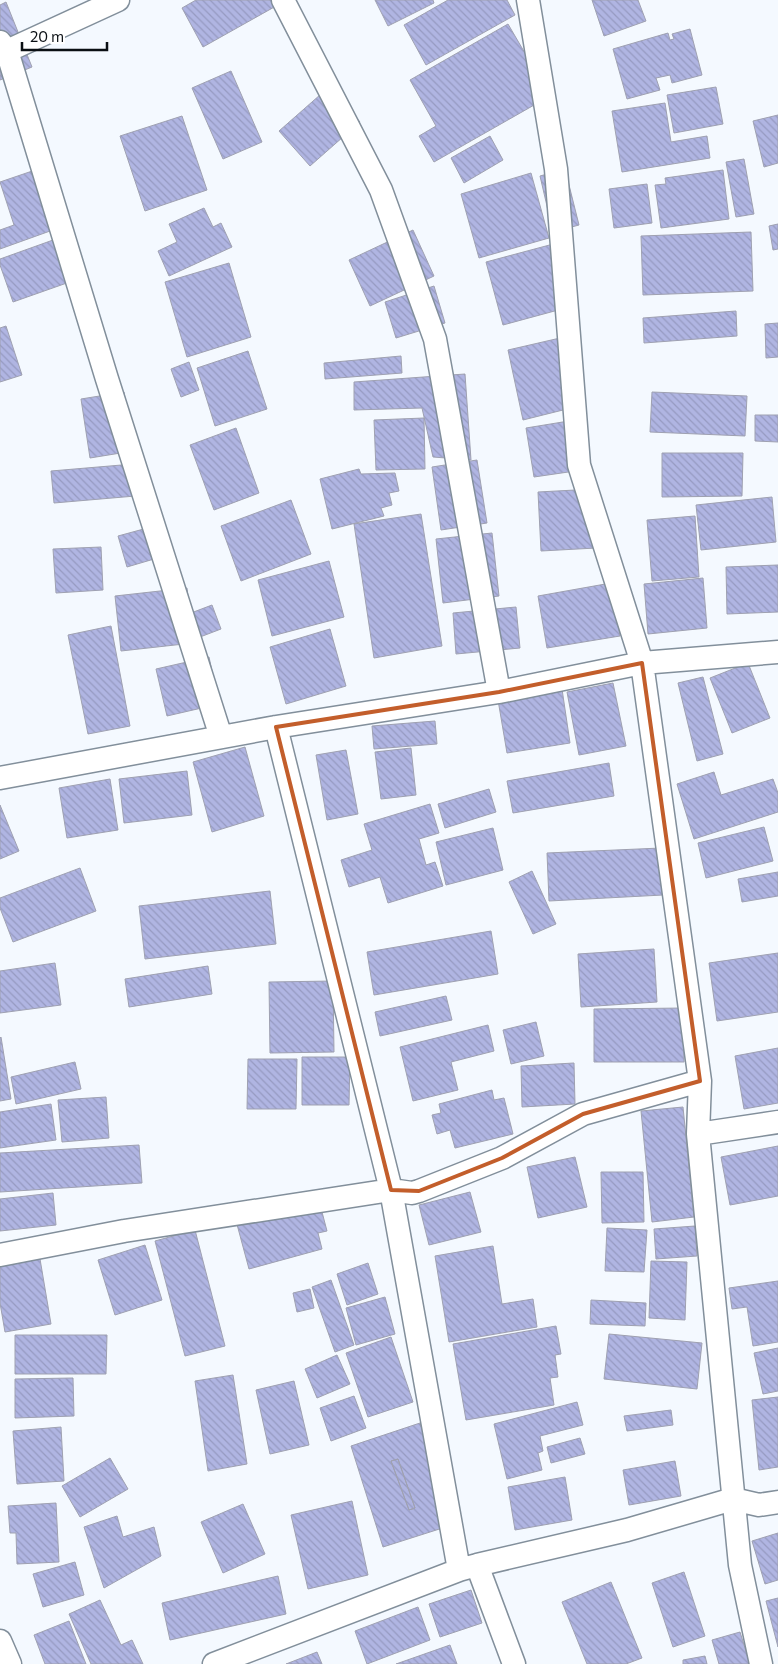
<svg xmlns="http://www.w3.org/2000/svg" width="778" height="1664" font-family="Commissioner,sans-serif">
	<defs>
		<pattern id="building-back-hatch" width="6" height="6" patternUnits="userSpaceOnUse" patternTransform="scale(1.25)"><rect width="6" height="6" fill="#b0b5e2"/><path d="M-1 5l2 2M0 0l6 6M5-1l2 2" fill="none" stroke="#969ac1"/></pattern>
	</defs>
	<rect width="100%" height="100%" fill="#f4f9ff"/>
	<!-- building -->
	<path fill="url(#building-back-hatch)" stroke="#9fa1b1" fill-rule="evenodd" d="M196,0H285V1L203,47L182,8Z
		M375,0H433L434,3L388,26Z
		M448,0H507L515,15L426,65L404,25Z
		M592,0H638L646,21L604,36Z
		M6,2L32,67L0,80V5Z
		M508,24L550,96L434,162L419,136L436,126L410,80Z
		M690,29L702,75L672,83L670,75L656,78L660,90L627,99L613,49L668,33L670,40L674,39L672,34Z
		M231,71L262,142L223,159L192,88Z
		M329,87L360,122L310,166L279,131Z
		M716,87L723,124L674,133L667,95Z
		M665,103L671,142L707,136L710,158L622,172L612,111Z
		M778,115V163L764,167L753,121Z
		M182,116L207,190L145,211L120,136Z
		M490,136L503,160L464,183L451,158Z
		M744,159L754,214L736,217L726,162Z
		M44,167L64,226L0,249V230L14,225L0,182Z
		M565,169L579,225L553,232L540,176Z
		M723,170L729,219L661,228L655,185L666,184L665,178Z
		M531,173L549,238L479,258L461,194Z
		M647,184L652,223L614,228L609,189Z
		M204,208L213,227L221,223L232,247L169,276L158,251L177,242L169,224Z
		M778,224V249L773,250L769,226Z
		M413,230L434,276L370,306L349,260Z
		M751,232L753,291L643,295L641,236Z
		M67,235L81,278L13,302L0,265V259Z
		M557,243L573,306L503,325L486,262Z
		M229,263L251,337L187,357L165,282Z
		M434,286L445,323L396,338L385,302Z
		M736,311L737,336L644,343L643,318Z
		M778,323V357L766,358L765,324Z
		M6,326L22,375L0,382V328Z
		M560,338L575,407L523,420L508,350Z
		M248,351L267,409L215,426L197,368Z
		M401,356L402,373L325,379L324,363Z
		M189,362L199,390L181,397L171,369Z
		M465,374L471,460L433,457L422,408L354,410V382Z
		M124,392L133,451L90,458L81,399Z
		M652,392L747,396L745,436L650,432Z
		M755,415H778V442L755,441Z
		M424,418L425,469L376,470L374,420Z
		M581,419L589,469L534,477L526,428Z
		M236,428L259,493L214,510L190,445Z
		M662,453H743L742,496L662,497Z
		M477,460L487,523L441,530L432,467Z
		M145,463L147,495L54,503L51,471Z
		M359,469L361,474L395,473L399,491L389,493L392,505L381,508L384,516L332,529L320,479Z
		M594,489L596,548L541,551L538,492Z
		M772,497L776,542L701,550L696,505Z
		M291,500L311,554L241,581L221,526Z
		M421,514L442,646L374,658L354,524Z
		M695,516L699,577L652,581L647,520Z
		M162,524L171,554L127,567L118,536Z
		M492,533L499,596L443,603L436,539Z
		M101,547L103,590L56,593L53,549Z
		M329,561L344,617L272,636L258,580Z
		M778,565V612L727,614L726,567Z
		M703,578L707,628L648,634L644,584Z
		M611,583L620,636L547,648L538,596Z
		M187,588L193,643L121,651L115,596Z
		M212,605L221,629L200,637L191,613Z
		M516,607L520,648L456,654L453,613Z
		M111,626L130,726L88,734L68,635Z
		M330,629L346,686L286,704L270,647Z
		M209,657L219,704L167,716L156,669Z
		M748,663L770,718L732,733L710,678Z
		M703,677L723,754L697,761L678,683Z
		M613,683L626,746L579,755L567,692Z
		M562,689L570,743L507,753L498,700Z
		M435,721L437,744L374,749L372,726Z
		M245,747L264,816L212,832L193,762Z
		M411,748L416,795L381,799L375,752Z
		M346,750L358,814L327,820L316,755Z
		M609,763L614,796L513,813L507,781Z
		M187,771L192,815L124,823L119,779Z
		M714,772L721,795L773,779L778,793V812L694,839L677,784Z
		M110,779L118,830L67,838L59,788Z
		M489,789L496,812L445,828L438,804Z
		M430,804L439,833L419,839L426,865L435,862L443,886L388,903L380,877L349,887L341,860L372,850L364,824Z
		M0,805L19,851L0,859Z
		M764,827L773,861L706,878L698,843Z
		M493,828L503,870L446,885L436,842Z
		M661,848L663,895L549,901L547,853Z
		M80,868L96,911L13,942L0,908V898Z
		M532,871L556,924L533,934L509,882Z
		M778,872V896L742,902L738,879Z
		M270,891L276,944L145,959L139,906Z
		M491,931L498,974L374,995L367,952Z
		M654,949L657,1002L581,1007L578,954Z
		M778,953V1012L717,1021L709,963Z
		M55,963L61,1005L0,1013V971Z
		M208,966L212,994L129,1007L125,979Z
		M333,981L334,1052L270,1053L269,982Z
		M446,996L452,1020L380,1036L375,1012Z
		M684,1008V1062H594V1009Z
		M536,1022L544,1056L511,1064L503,1030Z
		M488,1025L494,1051L451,1062L458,1090L413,1101L400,1047Z
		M1,1037L11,1099L0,1101V1038Z
		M778,1048V1103L744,1109L735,1056Z
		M302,1057H350L349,1105H302Z
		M248,1059H297L296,1109H247Z
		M75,1062L81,1089L16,1104L11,1077Z
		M574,1063L575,1104L522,1107L521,1066Z
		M492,1090L494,1100L504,1098L513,1134L455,1148L450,1130L437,1134L432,1115L441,1113L439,1104Z
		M106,1097L109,1138L62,1142L58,1100Z
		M51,1104L56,1140L0,1148V1112Z
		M683,1107L694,1217L652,1222L641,1111Z
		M139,1145L142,1183L0,1192V1153Z
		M778,1146V1196L730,1205L721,1157Z
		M575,1157L587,1207L538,1218L527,1167Z
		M601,1172H643L644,1222L602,1223Z
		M470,1192L481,1232L429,1245L419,1205Z
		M53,1193L56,1225L0,1231V1199Z
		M308,1197L313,1214L322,1212L327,1231L318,1233L322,1249L249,1269L235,1217Z
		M695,1226L697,1256L656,1259L654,1229Z
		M607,1228L647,1230L644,1272L605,1271Z
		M195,1230L225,1346L185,1356L155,1241Z
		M145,1245L162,1300L115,1315L98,1260Z
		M493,1246L502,1304L533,1299L537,1327L449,1342L435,1256Z
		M39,1253L51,1324L5,1332L0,1303V1260Z
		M651,1261L687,1262L685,1320L649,1318Z
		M368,1263L378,1294L347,1305L337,1274Z
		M331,1280L354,1345L335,1352L312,1287Z
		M778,1281V1342L753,1346L747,1307L732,1309L729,1288Z
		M310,1289L314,1308L297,1312L293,1293Z
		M385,1297L395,1334L356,1345L346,1308Z
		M591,1300L646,1303L645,1326L590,1324Z
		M556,1326L561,1354L555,1355L558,1377L550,1378L554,1405L466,1420L453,1344Z
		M609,1334L702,1343L697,1389L604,1379Z
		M15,1335H107L106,1374H15Z
		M391,1337L413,1402L368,1417L346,1353Z
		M778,1348V1391L763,1394L754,1353Z
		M337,1355L350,1384L317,1398L305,1369Z
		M233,1375L247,1464L208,1471L195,1381Z
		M73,1378L74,1416L15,1418V1379Z
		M294,1381L309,1445L270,1454L256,1390Z
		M354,1396L366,1428L331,1441L320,1408Z
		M778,1397V1467L759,1470L752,1400Z
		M577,1402L583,1425L540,1436L543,1451L538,1453L542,1470L507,1479L494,1424Z
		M671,1410L673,1425L627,1431L624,1416Z
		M420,1423L452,1525L383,1547L351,1446ZM398,1459L415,1508L409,1510L391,1461Z
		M61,1427L64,1481L17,1484L13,1431Z
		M580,1438L585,1454L551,1463L547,1447Z
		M110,1458L128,1489L80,1517L62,1486Z
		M398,1459L415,1508L409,1510L391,1461Z
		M675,1461L681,1496L629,1505L623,1470Z
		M565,1477L572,1520L515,1530L508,1487Z
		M352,1501L368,1575L308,1589L291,1515Z
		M56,1503L59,1562L17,1564L16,1533H10L8,1506Z
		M243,1504L265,1554L223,1573L201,1522Z
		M117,1516L123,1537L154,1527L161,1556L104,1588L84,1527Z
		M778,1533V1580L765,1584L752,1541Z
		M75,1562L84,1595L43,1607L33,1574Z
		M684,1572L705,1636L673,1647L652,1583Z
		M278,1576L286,1614L170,1640L162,1603Z
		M611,1582L642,1658L626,1664H587L562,1602Z
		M471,1590L482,1623L440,1637L429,1604Z
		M778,1598V1647L766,1601Z
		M100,1600L121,1645L132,1640L143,1664H91L69,1614Z
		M418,1607L430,1640L367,1664L355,1631Z
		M69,1621L86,1664H45L34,1635Z
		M740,1632L750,1664H719L712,1640Z
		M450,1645L457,1664H396Z
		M317,1652L322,1664H286Z
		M705,1656L707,1664H683V1660Z"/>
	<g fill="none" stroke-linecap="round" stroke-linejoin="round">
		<defs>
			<path id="minor" d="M283,0L381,190L435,339L499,692
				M528,0L556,169L579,465L642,663L700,1081L698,1134L740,1565L761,1664
				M0,42L7,51L107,379L221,737
				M7,51L118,0
				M276,727L391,1190L459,1570
				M0,778L276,727L499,692L642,663L778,652
				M698,1134L778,1122
				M0,1255L124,1231L391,1190L412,1193L419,1191L502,1158L583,1114L700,1081
				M477,1565L514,1664
				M0,1641L10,1664
				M214,1664L459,1570L477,1565L627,1530L733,1499L759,1505L778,1502"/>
		</defs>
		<!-- minor casing -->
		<use href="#minor" stroke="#828f9b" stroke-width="25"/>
		<!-- minor -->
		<use href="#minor" stroke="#fff" stroke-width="22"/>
	</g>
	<!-- marked area -->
	<path fill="none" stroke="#c35e2b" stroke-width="4" stroke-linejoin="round" d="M642,663L700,1081L583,1114L502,1158L419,1191L391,1190L276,727L499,692Z"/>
	<!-- scale -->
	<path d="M22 42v8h85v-8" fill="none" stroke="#0a0f13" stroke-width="2.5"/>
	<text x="30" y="42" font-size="15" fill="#0a0f13" stroke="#ffffff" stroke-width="4" paint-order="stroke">20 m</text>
</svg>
